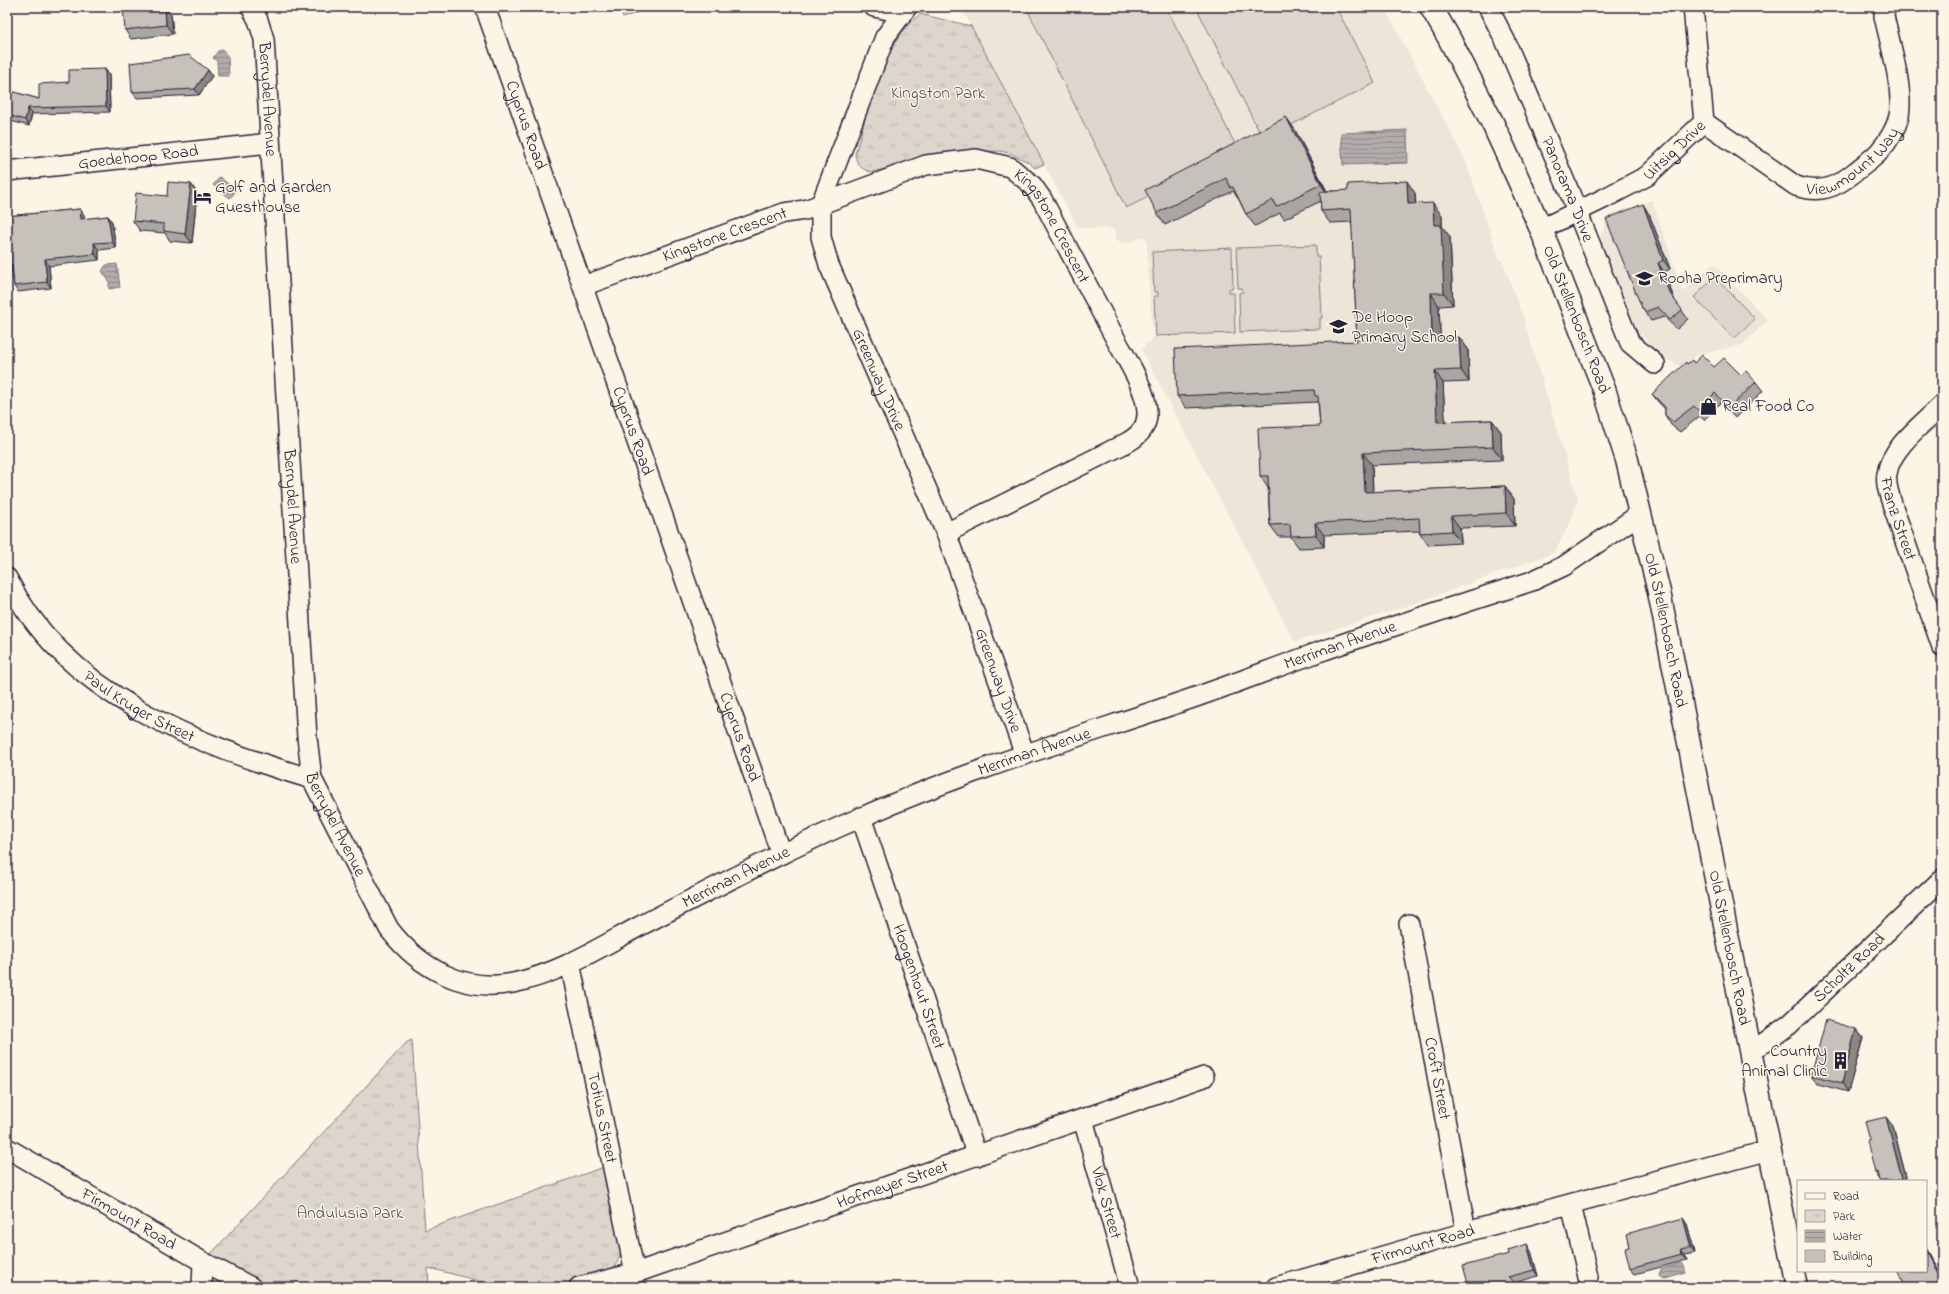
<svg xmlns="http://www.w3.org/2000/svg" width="1949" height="1294" font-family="'Indie Flower',sans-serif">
	<defs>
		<pattern id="park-tufts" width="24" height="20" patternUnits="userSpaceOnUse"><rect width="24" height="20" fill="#dcd6cc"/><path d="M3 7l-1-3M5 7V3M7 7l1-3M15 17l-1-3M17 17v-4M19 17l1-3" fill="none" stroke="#bcb7b0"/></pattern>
		<pattern id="water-rules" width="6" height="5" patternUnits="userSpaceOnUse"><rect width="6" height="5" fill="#b2adab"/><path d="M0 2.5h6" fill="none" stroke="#908c8c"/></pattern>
	</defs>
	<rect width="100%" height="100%" fill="#fcf5e5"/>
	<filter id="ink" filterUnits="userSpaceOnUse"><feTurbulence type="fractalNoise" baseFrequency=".025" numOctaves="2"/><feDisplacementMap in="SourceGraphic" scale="8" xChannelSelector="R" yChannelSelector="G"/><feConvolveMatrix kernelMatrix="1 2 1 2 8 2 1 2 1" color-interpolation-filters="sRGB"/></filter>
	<g filter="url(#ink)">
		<!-- built -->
		<path fill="#ece5d8" d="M961,7H1384L1465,159L1500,261L1502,260L1522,314L1578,499L1570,523L1554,553L1401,608L1295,642L1141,349L1153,339L1146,236L1128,243H1122L1116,239L1114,229L1078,228Z
			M1652,200L1683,292L1714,264L1768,320L1742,345L1700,354L1680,366L1661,357L1641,334H1633L1598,243L1609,215Z"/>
		<!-- park -->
		<path fill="url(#park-tufts)" stroke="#7f7c84" d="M619,7H650L623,18Z
			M920,14L971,26L1044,164L1035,168L1028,162L1010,153L999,151L944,153L873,172C862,171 856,164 855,154C870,106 879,47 920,14Z
			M412,1040L425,1230L604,1167L621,1249C620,1257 617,1265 611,1270C594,1284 531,1290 509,1287C482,1283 455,1274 428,1268L429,1287H270L209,1256L407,1042Z"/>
		<!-- pitch -->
		<path fill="#dcd6cc" stroke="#7f7c84" d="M1026,7H1166L1239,152L1126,208Z
			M1196,7H1336L1375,83L1263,139Z
			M1316,245V256H1319L1322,318H1320V329L1240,332L1239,293L1243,292L1242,288H1238L1236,248Z
			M1232,248L1233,288L1229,289V293H1234L1235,333L1156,336L1154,296H1158V292H1154L1152,252Z
			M1715,277L1755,319L1734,339L1694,297Z"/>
		<!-- water -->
		<path fill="url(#water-rules)" stroke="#78757e" d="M223,50L228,57L229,76H218L217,61L213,58L218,51Z
			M1407,130L1408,163L1343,165L1341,133Z
			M220,177L236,191L230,198L213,185Z
			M117,264L120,287L109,289V281L102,271L106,265Z
			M1682,1263L1685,1273L1664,1279L1659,1275L1661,1269Z"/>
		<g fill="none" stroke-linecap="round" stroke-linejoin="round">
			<defs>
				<g id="street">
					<path id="s1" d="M251,7L258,20L264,39L307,737L312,779L389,929C419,968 464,993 513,983C558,974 599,948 638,927C712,889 785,850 862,817C966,771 1076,738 1184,701C1229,686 1274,668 1319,652C1389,627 1461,604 1532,581L1564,566L1640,514"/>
					<path id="s2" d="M485,7L781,854"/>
					<path d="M874,7L903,13"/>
					<path id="s3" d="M907,7L885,37L821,204V237L829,265L946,533L1025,755"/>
					<path id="s4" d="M1488,7L1505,40L1569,191L1630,343L1655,364"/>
					<path id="s5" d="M1704,122L1796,186C1820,194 1835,188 1855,172C1862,166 1871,160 1878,153C1887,143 1896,129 1899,116C1904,89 1890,44 1884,16L1885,7"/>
					<path id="s6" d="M7,171L270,143"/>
					<path id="s7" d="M1541,229L1603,199L1647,176L1704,122L1693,7"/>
					<path id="s8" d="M583,286L784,213L805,210L926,165L976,159L1010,167L1032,185L1042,199C1066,245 1090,291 1114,336C1125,357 1146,388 1147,411C1148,426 1140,435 1128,442L946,533"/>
					<path id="s9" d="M1942,405C1924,423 1890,448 1887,474C1885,485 1890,496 1893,507L1942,647"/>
					<path id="s10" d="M7,578C65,695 195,744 312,779"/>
					<path id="s11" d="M861,817L977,1156"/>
					<path id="s12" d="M1409,924L1466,1232"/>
					<path id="s13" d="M570,963L635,1273"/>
					<path id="s14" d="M1750,1049L1764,1043L1790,1024L1942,879"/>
					<path id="s15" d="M1083,1119L1130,1287"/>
					<path id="s16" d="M7,1148L203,1262L251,1287"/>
					<path d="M1571,1204L1588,1277"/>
					<path d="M202,1287L203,1262"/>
					<path id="s17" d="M579,1287L635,1273L1204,1077"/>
					<path id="s18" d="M1276,1287L1466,1232L1770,1150"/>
				</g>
				<g id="secondary">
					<path id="s19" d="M1431,7L1449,38L1493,124L1541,229L1604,389L1627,460L1659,592L1797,1287"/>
				</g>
			</defs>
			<!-- street casing -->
			<use href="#street" stroke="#22223b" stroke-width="22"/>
			<!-- secondary casing -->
			<use href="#secondary" stroke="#22223b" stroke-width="25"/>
			<!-- street -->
			<use href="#street" stroke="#fcf5e5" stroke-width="19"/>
			<!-- secondary -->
			<use href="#secondary" stroke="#fcf5e5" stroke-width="22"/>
		</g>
		<!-- wall -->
		<path fill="#aaa6a1" stroke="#22223b" d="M124,7H166L171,14L173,34L131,39L125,30Z
			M105,69L109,75L110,112L32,114L29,126L7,120V90L39,99L69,82Z
			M208,70L212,76L199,95L137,98L132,92Z
			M1286,117L1295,130L1327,191L1415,193L1416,204L1442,216V226L1450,237L1453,305L1439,306L1440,337H1459L1468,349L1469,382L1443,383L1445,422L1492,420L1501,432L1502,460L1372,465L1373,492L1505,486L1514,499L1515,526L1460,528L1461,543L1428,545L1420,533L1419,531L1324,535V547L1299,548L1291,537H1279L1270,525L1268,488L1260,476L1320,426L1318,402L1186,408L1177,396L1357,341L1352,222L1330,223L1321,211V201L1284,219L1280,213L1255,226L1246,214L1239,200L1233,191L1165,225L1157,213Z
			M191,184L197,193L192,243L170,241L165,233L140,231L133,221L167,196Z
			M80,209L84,215L85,219L108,216L112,222L116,248L99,250V260L49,266L51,288L18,292L14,286L12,271H7V216Z
			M1649,214L1670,269L1664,272L1675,301L1688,319L1677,329L1664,317L1651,321L1642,308Z
			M1694,363L1714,367L1741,375L1756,382L1763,391L1735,418L1721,402L1704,420L1700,416L1680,432L1671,425L1665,415V409L1659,403L1652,394L1687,364Z
			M1856,1029L1863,1038L1848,1092L1818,1084L1811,1075Z
			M1893,1126L1907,1181H1881L1875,1173L1870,1140Z
			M1687,1224L1695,1253L1685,1255L1687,1260L1635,1274L1630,1268L1629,1247Z
			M1531,1251L1538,1276L1514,1283L1469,1287Z"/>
		<!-- shaded-wall -->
		<path fill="#8b8783" stroke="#22223b" d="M165,7H166L171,14L173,34L166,25Z
			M105,69L109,75L110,112L106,106Z
			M208,70L212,76L199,95L195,89Z
			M28,108L32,114L29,126L25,120Z
			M1286,117L1295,130L1329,197L1321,184Z
			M1407,181L1415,193L1416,217L1408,204Z
			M191,184L197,193L192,243L185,234Z
			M1433,203L1442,216V226L1450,237L1453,305L1444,293L1434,225Z
			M1643,204L1649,214L1670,269L1663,260Z
			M80,209L84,215L86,225L81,219Z
			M108,216L112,222L116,248L112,242Z
			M94,243L99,250V260L95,254Z
			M45,259L49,266L51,288L47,282Z
			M1658,263L1664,272L1675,301L1669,292Z
			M1431,293L1439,306L1441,350L1432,338Z
			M1459,337L1468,349L1469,382L1461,370Z
			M1435,371L1443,383L1446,434L1437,422Z
			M1492,420L1501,432L1502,460L1493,447Z
			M1363,453L1372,465L1373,504L1365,492Z
			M1505,486L1514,499L1515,526L1506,513Z
			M1451,516L1460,528L1461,543L1452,531Z
			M1315,523L1324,535V547L1316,535Z
			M1856,1029L1863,1038L1848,1092L1842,1083Z
			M1886,1117L1893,1126L1907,1181H1904L1902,1179Z
			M1683,1218L1687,1224L1695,1253L1691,1247Z
			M1527,1244L1531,1251L1538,1276L1534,1270Z
			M1681,1249L1685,1255L1687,1260L1682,1254Z
			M1926,1249L1942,1279L1938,1274L1926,1251Z"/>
		<!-- building -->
		<path fill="#c6c1bb" stroke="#22223b" d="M124,7H165L166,25L125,30L123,8H124Z
			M189,55L208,70L195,89L132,92L130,63Z
			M105,69L106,106L28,108L25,120L7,115V90L39,99V84L69,82V70Z
			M1286,117L1321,184L1276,207L1273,200L1246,214L1233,187L1231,188L1226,178L1157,213L1145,190Z
			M1407,181L1408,204L1433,203L1434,225H1441L1444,293H1431L1432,338L1459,337L1461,370L1435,371L1437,422L1492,420L1493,447L1363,453L1365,492L1505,486L1506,513L1451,516L1452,531L1420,533L1419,518L1315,523L1316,535L1291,536L1290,524L1270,525L1268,476H1260L1258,428L1320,426L1318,396H1315L1314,390L1177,396L1175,349L1357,341L1351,209L1321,211L1320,192L1348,190V184Z
			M168,182L191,184L185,234L164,231V224L133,221L136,193L167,196Z
			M1643,204L1663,260L1658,263L1669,292L1682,310L1670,320L1658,307L1645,312L1643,308H1642L1606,219Z
			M80,209L81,219L108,216L112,242L94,243L95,254L45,259L47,282L14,286L12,264L7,265V216Z
			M1702,355L1714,367L1724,358L1741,375L1746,371L1756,382L1729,408L1715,393L1698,410L1694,406L1673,422L1665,415V407L1652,394L1686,362L1687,364L1692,360L1694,363Z
			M1826,1020L1856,1029L1842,1083L1811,1075Z
			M1886,1117L1902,1179L1893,1181H1880L1878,1172L1875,1173L1867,1141L1870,1140L1865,1122Z
			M1683,1218L1691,1247L1681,1249L1682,1254L1630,1268L1625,1248L1629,1247L1626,1234Z
			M1527,1244L1534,1270L1508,1277L1519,1287H1469L1463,1266L1509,1254L1508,1250Z
			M1926,1251L1938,1274L1942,1271V1287H1905L1897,1271H1926Z"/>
	</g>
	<!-- icons -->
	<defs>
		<symbol id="hotel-bare" viewBox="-9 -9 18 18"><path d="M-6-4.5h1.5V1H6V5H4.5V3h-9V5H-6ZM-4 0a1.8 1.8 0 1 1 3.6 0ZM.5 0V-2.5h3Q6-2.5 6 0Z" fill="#22223b" stroke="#fcf5e5" stroke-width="2.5" paint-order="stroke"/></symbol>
		<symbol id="school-bare" viewBox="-9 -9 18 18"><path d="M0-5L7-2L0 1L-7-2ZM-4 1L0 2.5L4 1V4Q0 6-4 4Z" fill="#22223b" stroke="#fcf5e5" stroke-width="2.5" paint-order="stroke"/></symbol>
		<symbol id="shop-bare" viewBox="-9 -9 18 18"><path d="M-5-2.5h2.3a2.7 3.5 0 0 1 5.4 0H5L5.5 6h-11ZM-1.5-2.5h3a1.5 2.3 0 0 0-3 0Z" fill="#22223b" stroke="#fcf5e5" stroke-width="2.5" paint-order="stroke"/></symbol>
		<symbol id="building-bare" viewBox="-9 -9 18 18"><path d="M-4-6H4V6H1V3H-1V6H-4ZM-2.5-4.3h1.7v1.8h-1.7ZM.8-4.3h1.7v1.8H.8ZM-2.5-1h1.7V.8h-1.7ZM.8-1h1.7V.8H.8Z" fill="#22223b" stroke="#fcf5e5" stroke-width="2.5" paint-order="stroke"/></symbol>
	</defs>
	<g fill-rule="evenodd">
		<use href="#hotel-bare" x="190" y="184" width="25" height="25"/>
		<use href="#school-bare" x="1632" y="266" width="25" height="25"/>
		<use href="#school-bare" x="1326" y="314" width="25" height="25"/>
		<use href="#shop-bare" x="1696" y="394" width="25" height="25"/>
		<use href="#building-bare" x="1828" y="1048" width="25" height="25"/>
	</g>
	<g text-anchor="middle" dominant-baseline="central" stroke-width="3" stroke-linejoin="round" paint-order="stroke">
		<!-- park labels -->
		<g font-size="17" fill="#504f5f" stroke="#fcf5e5">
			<text x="938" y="93">Kingston Park</text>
			<text x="350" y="1213">Andulusia Park</text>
		</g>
		<!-- street labels -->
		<g font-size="17" fill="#22223b" stroke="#fcf5e5">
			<text stroke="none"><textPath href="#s1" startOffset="95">Berrydel Avenue</textPath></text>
			<text stroke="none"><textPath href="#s2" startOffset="125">Cyprus Road</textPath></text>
			<text stroke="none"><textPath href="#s7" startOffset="156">Uitsig Drive</textPath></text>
			<text stroke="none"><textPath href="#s5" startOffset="179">Viewmount Way</textPath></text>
			<text stroke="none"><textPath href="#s6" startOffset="132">Goedehoop Road</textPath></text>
			<text stroke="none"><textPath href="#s4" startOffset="199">Panorama Drive</textPath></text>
			<text stroke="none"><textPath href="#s8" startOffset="523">Kingstone Crescent</textPath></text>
			<text stroke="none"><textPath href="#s8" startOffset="151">Kingstone Crescent</textPath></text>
			<text stroke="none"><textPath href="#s19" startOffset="345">Old Stellenbosch Road</textPath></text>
			<text stroke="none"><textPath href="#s3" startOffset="403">Greenway Drive</textPath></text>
			<text stroke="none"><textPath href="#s2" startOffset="449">Cyprus Road</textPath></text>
			<text stroke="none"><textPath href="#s1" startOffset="503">Berrydel Avenue</textPath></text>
			<text stroke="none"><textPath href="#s9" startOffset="136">Franz Street</textPath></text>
			<text stroke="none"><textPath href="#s19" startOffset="669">Old Stellenbosch Road</textPath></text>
			<text stroke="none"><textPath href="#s1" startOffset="1983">Merriman Avenue</textPath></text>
			<text stroke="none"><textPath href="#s3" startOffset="727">Greenway Drive</textPath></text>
			<text stroke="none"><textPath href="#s10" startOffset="188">Paul Kruger Street</textPath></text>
			<text stroke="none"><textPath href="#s2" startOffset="773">Cyprus Road</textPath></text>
			<text stroke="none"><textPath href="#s1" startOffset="1659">Merriman Avenue</textPath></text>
			<text stroke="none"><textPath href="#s1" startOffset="827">Berrydel Avenue</textPath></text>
			<text stroke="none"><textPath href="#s1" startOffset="1335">Merriman Avenue</textPath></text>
			<text stroke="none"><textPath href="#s19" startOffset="993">Old Stellenbosch Road</textPath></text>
			<text stroke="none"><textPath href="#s14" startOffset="129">Scholtz Road</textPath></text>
			<text stroke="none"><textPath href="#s11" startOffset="179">Hoogenhout Street</textPath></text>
			<text stroke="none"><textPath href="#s12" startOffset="157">Croft Street</textPath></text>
			<text stroke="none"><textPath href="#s13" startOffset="158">Totius Street</textPath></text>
			<text stroke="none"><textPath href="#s17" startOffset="330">Hofmeyer Street</textPath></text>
			<text stroke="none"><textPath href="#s15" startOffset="87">Vlok Street</textPath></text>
			<text stroke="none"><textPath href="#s16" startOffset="141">Firmount Road</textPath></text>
			<text stroke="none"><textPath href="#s18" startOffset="153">Firmount Road</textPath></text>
		</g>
		<!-- poi labels -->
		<g font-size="17" fill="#22223b" stroke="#fcf5e5" text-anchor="start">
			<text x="215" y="187">Golf and Garden<tspan x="215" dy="20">Guesthouse</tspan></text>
			<text x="1658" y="278">Rooha Preprimary</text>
			<text x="1352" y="317">De Hoop<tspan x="1352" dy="20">Primary School</tspan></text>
			<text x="1722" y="406">Real Food Co</text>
			<text x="1827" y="1051" text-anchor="end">Country<tspan x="1827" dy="20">Animal Clinic</tspan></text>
		</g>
	</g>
	<!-- margin -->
	<rect width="1949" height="1294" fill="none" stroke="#fcf5e5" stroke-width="24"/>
	<rect x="12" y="12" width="1925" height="1270" fill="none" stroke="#22223b" stroke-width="1.5" filter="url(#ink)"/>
	<!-- legend -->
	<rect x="1797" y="1180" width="130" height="92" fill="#fcf5e5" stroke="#a5a1a1"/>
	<rect x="1805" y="1193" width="20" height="6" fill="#fcf5e5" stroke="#a5a1a1"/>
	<text x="1833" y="1200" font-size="12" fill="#22223b">Road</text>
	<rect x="1805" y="1210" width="20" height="12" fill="url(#park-tufts)" stroke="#a5a1a1"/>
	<text x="1833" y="1220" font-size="12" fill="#22223b">Park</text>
	<rect x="1805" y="1230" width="20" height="12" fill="url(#water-rules)" stroke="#a5a1a1"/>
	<text x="1833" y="1240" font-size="12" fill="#22223b">Water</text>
	<rect x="1805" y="1250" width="20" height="12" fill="#c6c1bb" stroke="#a5a1a1"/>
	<text x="1833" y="1260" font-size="12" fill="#22223b">Building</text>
</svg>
